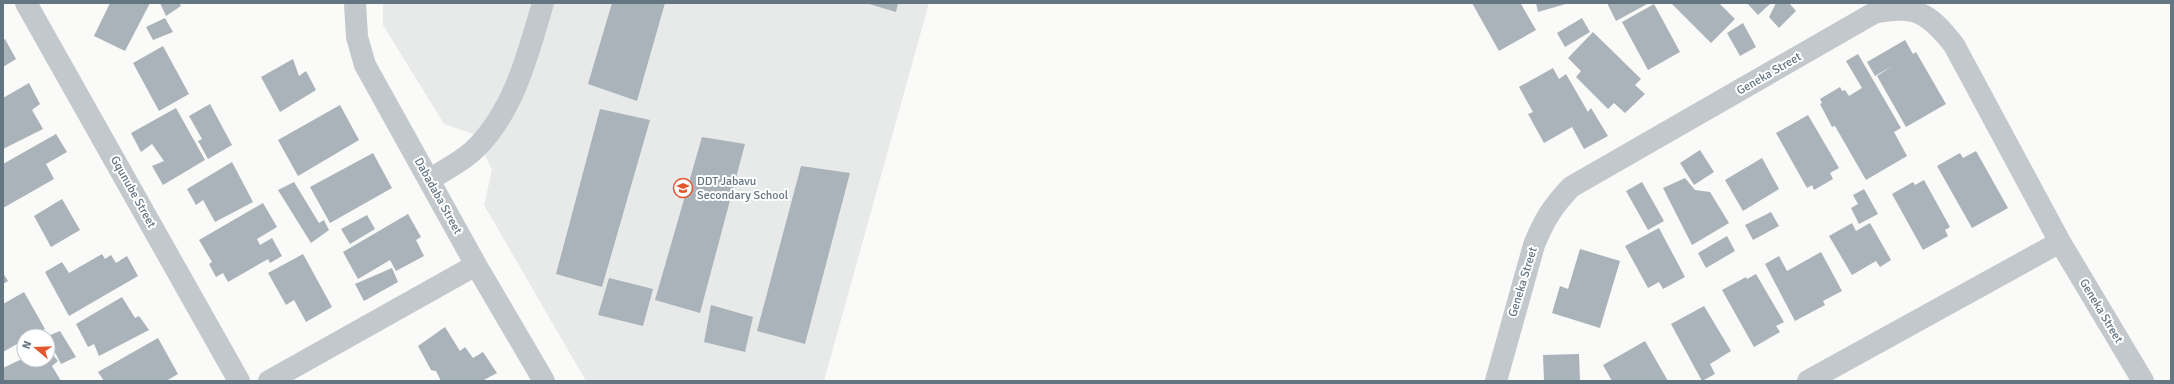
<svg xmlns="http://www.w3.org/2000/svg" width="2174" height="384" font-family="Signika,sans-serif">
	<rect width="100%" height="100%" fill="#fafaf8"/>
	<!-- built -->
	<path fill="#e8e9e9" d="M383,3H929L824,381H586L484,205L492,170L476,135L444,124L383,25Z"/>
	<!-- building -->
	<path fill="#aab3b9" d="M110,3H150L125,51L94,36Z
		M160,3H179L181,6L166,16Z
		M612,3H665L637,101L588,84Z
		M866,3H898L896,12Z
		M1472,3H1523L1521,4L1536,30L1499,51Z
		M1536,3H1569L1538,12Z
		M1607,3H1649L1616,21Z
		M1671,3H1719L1735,19L1711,43Z
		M1747,3H1771L1758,15Z
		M1776,3H1789L1796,11L1779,28L1769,17Z
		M1654,4L1680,52L1648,70L1622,22Z
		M165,18L173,32L153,40L146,27Z
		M1582,18L1590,32L1565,47L1557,33Z
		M1743,23L1756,47L1740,56L1727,33Z
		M1593,32L1641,79L1635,85L1645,94L1625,113L1614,103L1608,109L1576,77L1581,71L1568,58Z
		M5,39L16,59L3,67V40Z
		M1905,40L1913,54L1916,52L1946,104L1906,127L1877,76L1892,66L1875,76L1867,62Z
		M163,46L189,94L159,111L133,63Z
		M1858,54L1901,128L1894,132L1907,156L1866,180L1835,126L1832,127L1820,104L1822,103L1820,99L1840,87L1842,91L1845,90L1849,96L1862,88L1846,61Z
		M293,59L299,76L306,71L316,90L280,112L261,77Z
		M1553,68L1559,79L1566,74L1588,112L1591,108L1608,136L1584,149L1572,127L1544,143L1528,114L1533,112L1519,87Z
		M29,83L40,104L32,110L43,129L3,149V98Z
		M210,104L232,145L208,159L198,141L202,139L189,116Z
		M340,105L359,140L298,176L278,140Z
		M176,108L205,160L163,185L152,166L164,161L152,144L141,152L131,133Z
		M600,109L650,120L602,287L556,274Z
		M1808,115L1839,168L1830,173L1833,179L1814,190L1812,185L1807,188L1776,133Z
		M56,134L67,152L46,164L54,179L3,208V164Z
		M702,137L745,144L700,313L655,300Z
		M1700,150L1714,172L1694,185L1680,163Z
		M1976,151L2008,208L1972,228L1937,166L1960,153L1963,158Z
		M373,153L392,188L330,223L310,187Z
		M1762,158L1779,189L1743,211L1725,180Z
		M232,162L253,202L215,222L203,200L196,205L187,189Z
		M801,166L850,173L805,344L757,331Z
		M1685,178L1695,190L1710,192L1729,223L1692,245L1663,188Z
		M1924,180L1950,227L1945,230L1948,236L1923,250L1892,194L1913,182L1915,185Z
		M294,182L319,223L324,220L329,230L311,243L278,190Z
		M1642,182L1664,221L1648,230L1626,191Z
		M1864,189L1878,214L1859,224L1851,208L1858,204L1853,195Z
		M62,199L80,230L51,247L34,216Z
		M263,203L277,227L257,239L260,245L272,238L282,256L270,263L268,259L228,282L223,273L216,277L209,264L212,262L199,240Z
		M1771,212L1779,226L1753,240L1745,225Z
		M408,214L421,237L416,240L424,256L396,271L390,260L358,279L343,252Z
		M367,215L375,229L350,244L341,229Z
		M1852,223L1856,231L1870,223L1891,260L1880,267L1876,261L1852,275L1829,236Z
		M1659,228L1685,277L1663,289L1659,282L1648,288L1625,246Z
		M1727,236L1735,251L1706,268L1698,253Z
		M1580,249L1620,261L1600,328L1552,313L1560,286L1568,289Z
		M1821,252L1842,291L1823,301L1825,305L1795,321L1765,264L1779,256L1787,271Z
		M102,254L105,259L111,255L116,263L127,256L138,276L69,316L45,272L62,262L69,273Z
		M303,254L332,307L306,322L294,300L286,305L268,273Z
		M392,268L398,282L364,301L355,284Z
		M3,273L8,281L3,284Z
		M1756,274L1784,322L1776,326L1780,332L1754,347L1722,290L1746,277L1747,279Z
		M609,278L653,289L643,326L598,315Z
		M24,292L45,329L31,336H24V340L3,352V304Z
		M122,297L135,318L139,316L149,330L99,356L94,344L88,347L76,324Z
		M711,305L753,317L745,352L704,342Z
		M1704,306L1731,351L1710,364L1715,374L1702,381L1671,324Z
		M445,327L460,351L465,347L473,358L483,352L497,373L482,381H441L436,371L431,370L418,346Z
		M60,331L76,357L61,364L48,339V336Z
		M158,338L178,374L166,381H104L98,372Z
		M1645,341L1668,381H1612L1603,365Z
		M48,349L58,361L52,366L61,381H3V368L24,358V360H48Z
		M1579,354L1580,381H1544L1543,355Z"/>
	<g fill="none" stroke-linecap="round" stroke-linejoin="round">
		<!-- minor -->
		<path stroke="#c3c8cc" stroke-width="22" d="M26,3L239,381
			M355,3L357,37L365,65L476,265L544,381
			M429,180C444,170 462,162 475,149C514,111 528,54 543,3
			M269,381L476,265
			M1496,381L1534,245C1544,220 1553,206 1571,187L1874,13C1915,4 1929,13 1954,45L2060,242L2143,381
			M1808,381L2060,242"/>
	</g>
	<!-- icons -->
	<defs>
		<symbol id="school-ring" viewBox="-11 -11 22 22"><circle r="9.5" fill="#fff" stroke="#e4572e" stroke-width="1.5"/><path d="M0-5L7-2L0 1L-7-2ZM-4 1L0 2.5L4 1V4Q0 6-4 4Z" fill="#e4572e"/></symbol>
	</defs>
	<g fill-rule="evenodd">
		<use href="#school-ring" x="672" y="177" width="22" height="22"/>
	</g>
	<g text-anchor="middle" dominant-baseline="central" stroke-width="4" stroke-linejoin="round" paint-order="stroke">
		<!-- street labels -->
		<g font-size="12" fill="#657683" stroke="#fff">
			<text transform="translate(1769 74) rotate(-30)">Geneka Street</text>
			<text transform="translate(133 192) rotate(61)">Gqunube Street</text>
			<text transform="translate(438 196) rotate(61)">Dabadaba Street</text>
			<text transform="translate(1523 282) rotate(-73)">Geneka Street</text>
			<text transform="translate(2101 311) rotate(59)">Geneka Street</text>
		</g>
		<!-- poi labels -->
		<g font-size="12" fill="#657683" stroke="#fff" text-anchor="start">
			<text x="697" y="181">DDT Jabavu<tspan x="697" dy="14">Secondary School</tspan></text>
		</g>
	</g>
	<!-- border -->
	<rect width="2174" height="384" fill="none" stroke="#657683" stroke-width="8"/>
	<!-- north arrow -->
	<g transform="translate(36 348) rotate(289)"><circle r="19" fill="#ffffff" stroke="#c1c8cd"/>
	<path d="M0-3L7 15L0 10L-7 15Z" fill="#e4572e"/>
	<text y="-6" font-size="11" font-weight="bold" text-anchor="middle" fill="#657683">N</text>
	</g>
</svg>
